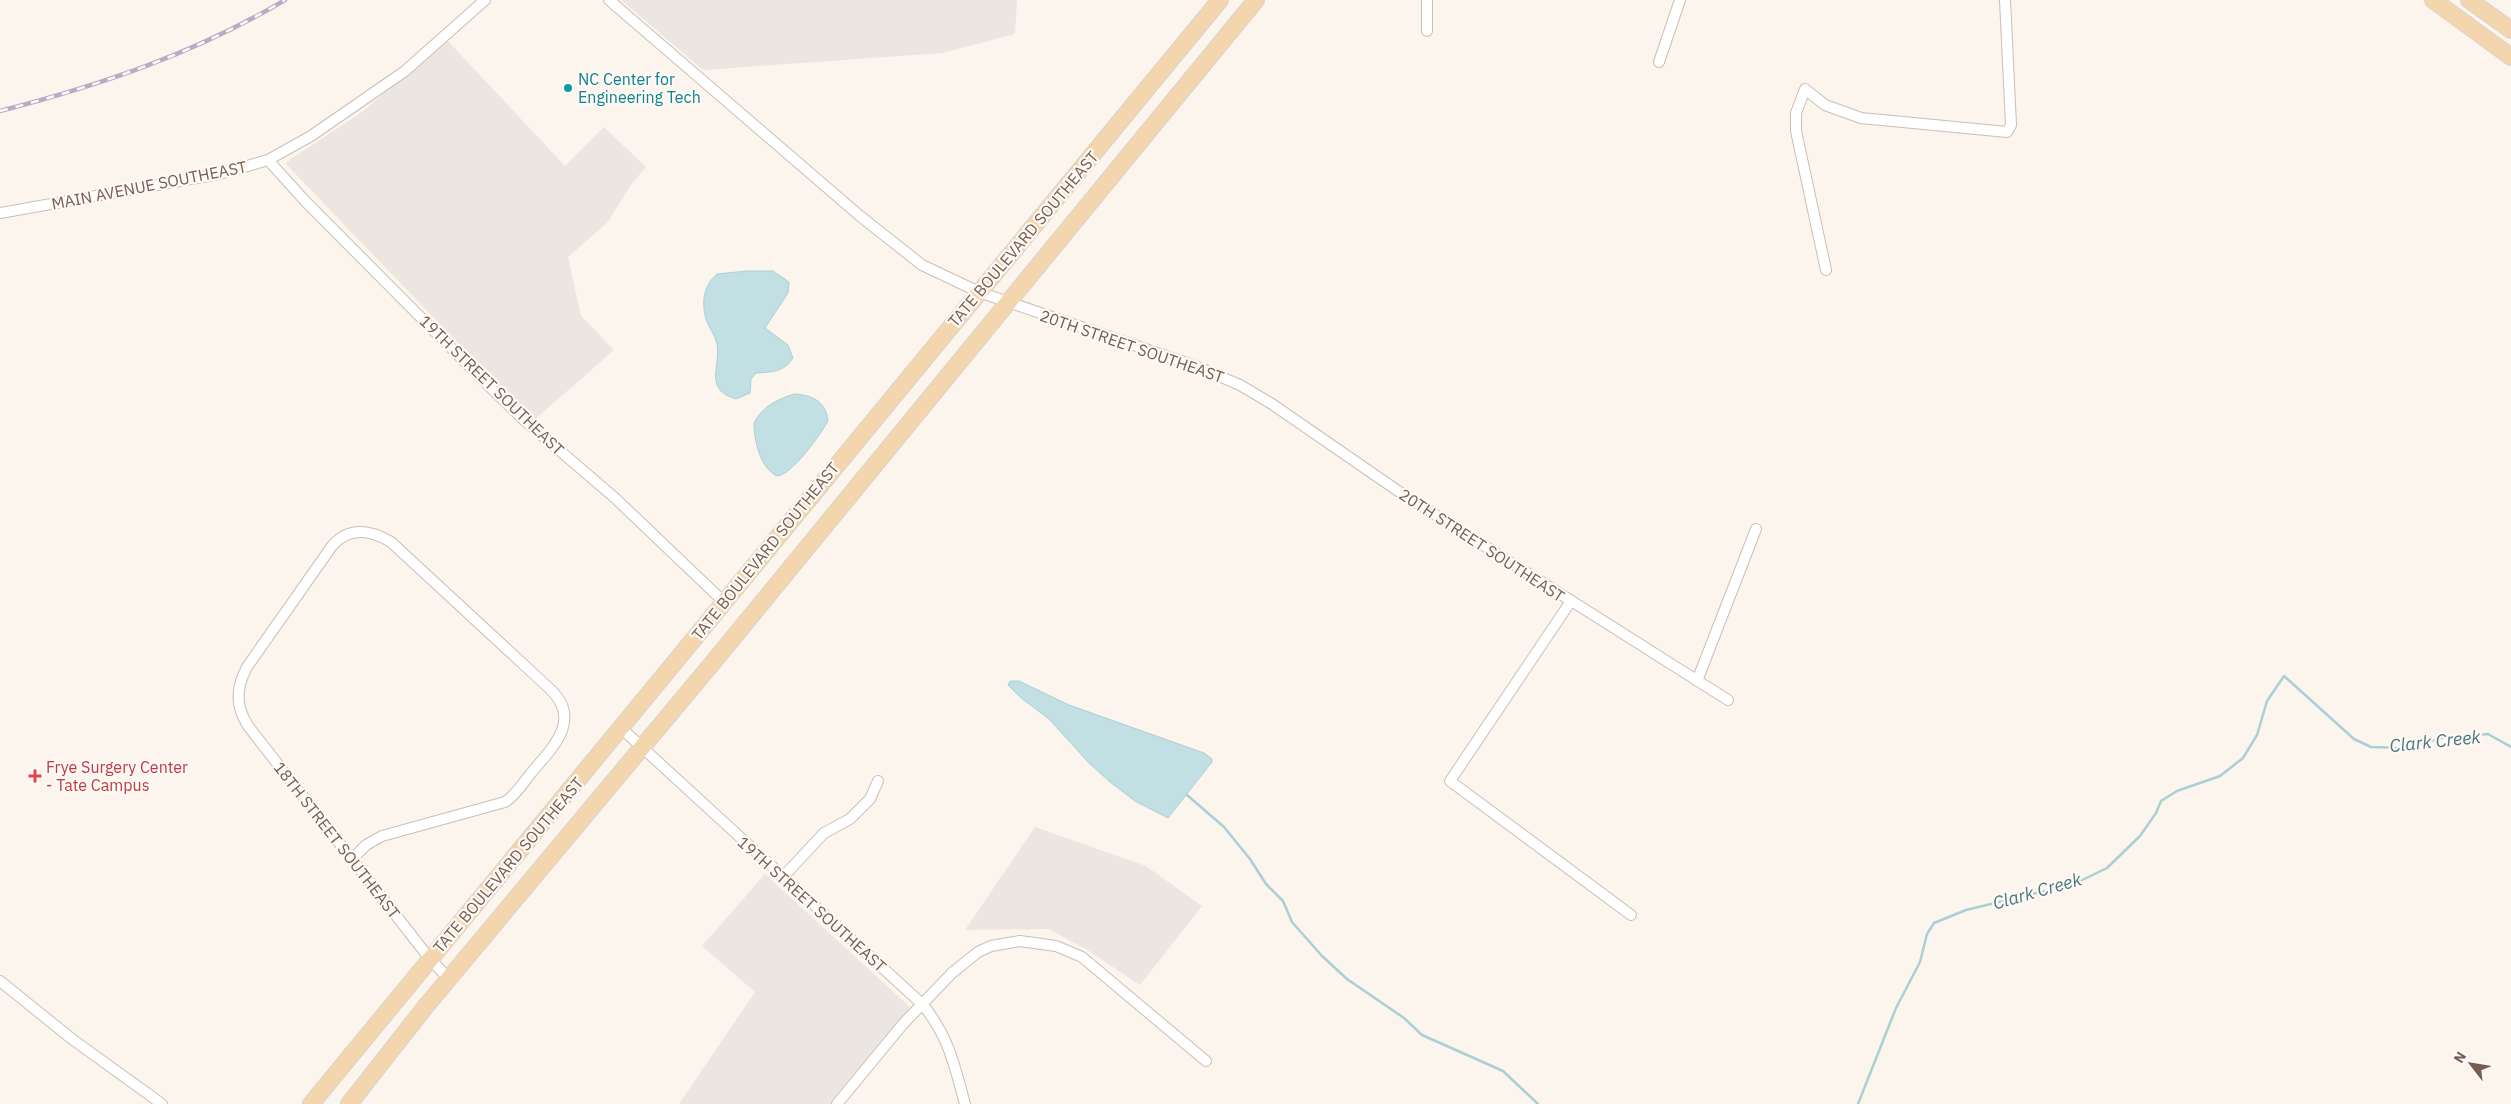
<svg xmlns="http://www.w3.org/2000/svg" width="2511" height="1104" font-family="'IBM Plex Sans',sans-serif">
	<rect width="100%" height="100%" fill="#fbf5ed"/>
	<!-- industrial -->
	<path fill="#ece6e2" d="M621,0H1017L1015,34L942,53L703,70Z
		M447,40L565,166L604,127L646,167L630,186L608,222L568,257L581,316L614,350L533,421L285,163L362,112Z
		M1035,827L1146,866L1202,906L1140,985L1086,949L1048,929L965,930Z
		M765,874L910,1007L831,1104H679L755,992L702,946Z"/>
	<!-- water -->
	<path fill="#c2e0e4" stroke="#aad0d5" d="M747,271H773L789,282L788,293L765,328L788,345L793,358C784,372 772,372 756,373L751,379L750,393L736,399C703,389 721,367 717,344C715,335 709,328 706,319C701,302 704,285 717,274Z
		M794,394C812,395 826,401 828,421C821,434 791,476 777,476C760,468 754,440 754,423C763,406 776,400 794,394Z
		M1010,681H1019L1069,705L1204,753L1212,759V762L1168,818L1135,801L1110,782L1089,763L1049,719L1021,698L1008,685Z"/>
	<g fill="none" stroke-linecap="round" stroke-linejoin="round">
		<!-- stream -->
		<path stroke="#aad0d5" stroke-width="2.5" d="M1187,795L1224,827L1250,859L1266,884L1283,901L1292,922L1322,956L1347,979L1404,1018L1422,1035L1503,1071L1538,1104
			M1858,1104L1896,1008L1920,962L1927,934L1934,923L1966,910L2074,884L2107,868L2140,836L2156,813L2161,801L2177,791L2220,776L2243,758L2257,735L2267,701L2284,676L2354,739L2371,747L2407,748L2441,738L2488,734L2511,747"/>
		<defs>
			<path id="minor" d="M609,0L860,216L922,265L979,292L1198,367L1240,385L1272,404L1401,493L1728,700
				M1427,0V31
				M1659,62L1680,0
				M268,160L306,202L491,388L524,420L615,498L724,602
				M0,213L219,174L268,160L311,136L405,71L485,0
				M1826,270L1796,131V113L1805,89L1825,105L1861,118L2007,132L2011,125L2005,0
				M1571,601L1450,781L1631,915
				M1697,681L1756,529
				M621,728L922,1004C948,1034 955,1067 965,1104
				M352,859L366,845L382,836L505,802C516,795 523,783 531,773C552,748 583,720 550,689L391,542C371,530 349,526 332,546L247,667C236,688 235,705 248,726L430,959L449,979
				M782,878L824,833L850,819L870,799L878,781
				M0,981L72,1039L162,1104
				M837,1104L903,1024L952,973L978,952L991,946L1020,941L1056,946L1082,957L1206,1061"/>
			<path id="primary" d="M2433,0L2511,57
				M2469,0L2511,30
				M311,1104C613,735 915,366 1220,0
				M349,1104L426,1006L715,660L1256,0"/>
		</defs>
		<!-- minor casing -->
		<use href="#minor" stroke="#cdbeb3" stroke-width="12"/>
		<!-- primary casing -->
		<use href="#primary" stroke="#d9d2ce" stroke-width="18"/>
		<!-- minor -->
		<use href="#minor" stroke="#fff" stroke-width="10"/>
		<!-- primary -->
		<use href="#primary" stroke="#f3d6ad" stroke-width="16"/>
		<defs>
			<path id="rail" d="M0,111C101,85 196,53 285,0"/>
		</defs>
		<!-- rail casing -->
		<use href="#rail" stroke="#b8abc6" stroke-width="4.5"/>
		<!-- rail -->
		<use href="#rail" stroke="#fef9f4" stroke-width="2.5" stroke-dasharray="8" stroke-linecap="butt"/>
	</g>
	<!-- markers -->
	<circle fill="#0f9aa8" stroke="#fef9f4" stroke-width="2" cx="568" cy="88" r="5"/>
	<path fill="#e0444e" stroke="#fef9f4" stroke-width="2" d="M32.5 768.5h5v5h5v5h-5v5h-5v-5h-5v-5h5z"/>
	<g text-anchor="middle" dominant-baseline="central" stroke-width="4.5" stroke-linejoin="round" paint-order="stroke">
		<!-- culture labels -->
		<g font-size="16" fill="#0d838f" stroke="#fef9f4" text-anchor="start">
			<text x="578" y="79">NC Center for<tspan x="578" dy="18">Engineering Tech</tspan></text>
		</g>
		<!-- street labels -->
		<g font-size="16" fill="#765d51" stroke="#fef9f4">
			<text transform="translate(149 185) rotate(-11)">MAIN AVENUE SOUTHEAST</text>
			<text transform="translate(1023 239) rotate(-50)">TATE BOULEVARD SOUTHEAST</text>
			<text transform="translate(1132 346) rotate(19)">20TH STREET SOUTHEAST</text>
			<text transform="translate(492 385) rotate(44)">19TH STREET SOUTHEAST</text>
			<text transform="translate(1482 545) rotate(33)">20TH STREET SOUTHEAST</text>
			<text transform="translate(765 551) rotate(-51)">TATE BOULEVARD SOUTHEAST</text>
			<text transform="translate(337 840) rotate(52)">18TH STREET SOUTHEAST</text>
			<text transform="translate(508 865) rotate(-50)">TATE BOULEVARD SOUTHEAST</text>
			<text transform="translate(812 904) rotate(42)">19TH STREET SOUTHEAST</text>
		</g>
		<!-- health labels -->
		<g font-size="16" fill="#be3a42" stroke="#fef9f4" text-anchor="start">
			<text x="46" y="767">Frye Surgery Center<tspan x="46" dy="18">- Tate Campus</tspan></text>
		</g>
		<!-- water labels -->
		<g font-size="18" font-style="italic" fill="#49787f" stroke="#fef9f4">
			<text transform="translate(2435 741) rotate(-6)">Clark Creek</text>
			<text transform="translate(2037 891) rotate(-16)">Clark Creek</text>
		</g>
	</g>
	<!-- north arrow -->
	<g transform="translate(2471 1064) rotate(301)" stroke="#fef9f4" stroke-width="4" paint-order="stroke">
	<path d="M0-4L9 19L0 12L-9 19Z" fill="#765d51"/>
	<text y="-8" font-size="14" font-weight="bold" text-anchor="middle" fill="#765d51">N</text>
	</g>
</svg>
